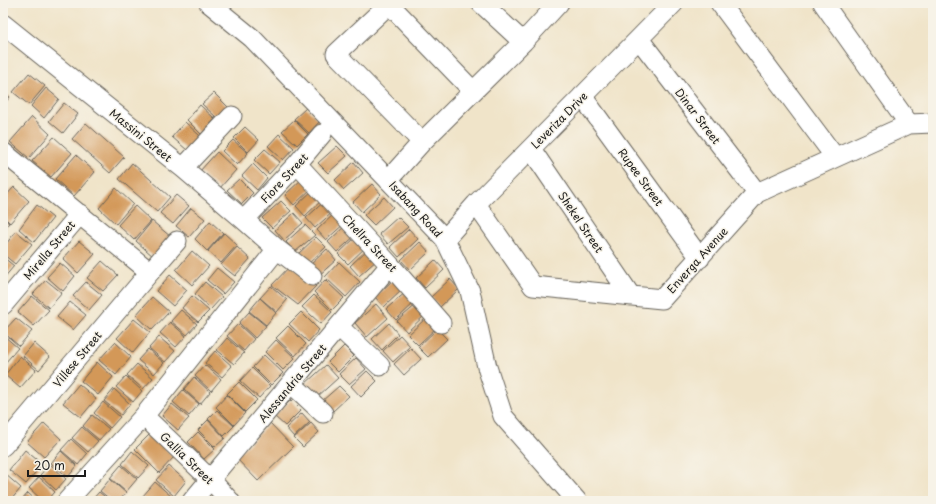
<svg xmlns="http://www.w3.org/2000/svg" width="936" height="504" font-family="'Playpen Sans',sans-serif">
	<rect width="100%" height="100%" fill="#f7f3e8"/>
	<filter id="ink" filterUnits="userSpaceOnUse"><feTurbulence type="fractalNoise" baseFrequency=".025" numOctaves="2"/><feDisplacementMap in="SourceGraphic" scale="8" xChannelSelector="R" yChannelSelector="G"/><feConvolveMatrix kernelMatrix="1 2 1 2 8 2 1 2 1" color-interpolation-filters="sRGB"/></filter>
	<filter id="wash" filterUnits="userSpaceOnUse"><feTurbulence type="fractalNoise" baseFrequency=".012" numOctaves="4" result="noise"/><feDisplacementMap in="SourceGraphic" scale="16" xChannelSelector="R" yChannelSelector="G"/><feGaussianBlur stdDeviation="0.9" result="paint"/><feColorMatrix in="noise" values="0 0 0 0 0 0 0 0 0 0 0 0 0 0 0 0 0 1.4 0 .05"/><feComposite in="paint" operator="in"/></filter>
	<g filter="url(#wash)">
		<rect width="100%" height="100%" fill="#f0e4c9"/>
		<g id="blocks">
			<!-- building -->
			<path fill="#d39858" d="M29,73L45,86L29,105L13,92Z
				M46,88L59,99L44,118L31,106Z
				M3,91L10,97L3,105Z
				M214,93L228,107L217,118L202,104Z
				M64,103L78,114L63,133L49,121Z
				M200,105L215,119L201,134L187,120Z
				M306,108L320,121L309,133L294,119Z
				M32,117L50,134L29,158L10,142Z
				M294,120L308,134L297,145L282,131Z
				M185,122L200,136L187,150L172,137Z
				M86,123L124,157L110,173L72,139Z
				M245,127L259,140L248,152L234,138Z
				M279,134L294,148L283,160L268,146Z
				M54,137L72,153L51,177L32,161Z
				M233,140L248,153L237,165L222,151Z
				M337,146L347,156L328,173L318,163Z
				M265,149L280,162L269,174L254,160Z
				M217,152L236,170L219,189L199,172Z
				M76,155L95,172L74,196L55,179Z
				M354,162L363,173L344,190L335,180Z
				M132,163L170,197L157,212L119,179Z
				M253,164L267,178L257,190L242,176Z
				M304,177L313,187L294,205L285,195Z
				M239,179L253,193L242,204L227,190Z
				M372,184L381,194L362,212L353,202Z
				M14,187L29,201L10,223L3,216V199Z
				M116,188L133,204L116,224L99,208Z
				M315,188L324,198L305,216L296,206Z
				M176,195L189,206L173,224L160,213Z
				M384,197L393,207L374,225L364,215Z
				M326,200L335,210L315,228L306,218Z
				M281,201L291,211L272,228L262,218Z
				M37,205L53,218L34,242L19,229Z
				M135,206L151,221L134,240L118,225Z
				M191,208L205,219L189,237L176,226Z
				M336,212L345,223L326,240L317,230Z
				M294,213L303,223L284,240L275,230Z
				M398,217L408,227L388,244L379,234Z
				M3,218L9,223L3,230Z
				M152,221L171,237L154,257L136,241Z
				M210,221L223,233L207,251L195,239Z
				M347,224L357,234L337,252L328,242Z
				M305,225L315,235L295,252L286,242Z
				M409,229L418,239L399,257L390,247Z
				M16,231L32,244L15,264L3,254V248Z
				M224,233L237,245L221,263L208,251Z
				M357,236L367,246L348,264L338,254Z
				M316,237L326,247L307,265L297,255Z
				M79,241L95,254L78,273L63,259Z
				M420,242L429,252L410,270L401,260Z
				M237,247L250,259L235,276L221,265Z
				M369,248L378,259L359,276L350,266Z
				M327,249L336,260L317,277L308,267Z
				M192,251L209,266L192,285L176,270Z
				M3,257L14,266L3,279Z
				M435,260L444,270L425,288L416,278Z
				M102,261L118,275L103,291L87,278Z
				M339,262L360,282L346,297L325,277Z
				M60,263L75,276L63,291L47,277Z
				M291,265L316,286L298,305L272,285Z
				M217,268L234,282L223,294L207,280Z
				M170,275L187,290L173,306L156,291Z
				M394,279L403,289L384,307L375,297Z
				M450,279L459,289L440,307L431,297Z
				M46,280L62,293L49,308L33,294Z
				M325,280L344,298L332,310L314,292Z
				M86,282L102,295L89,310L73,296Z
				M205,282L222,297L211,309L195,294Z
				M271,286L287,300L277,312L260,298Z
				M406,292L415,302L396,320L386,309Z
				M314,295L332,312L321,324L302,307Z
				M32,296L49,310L34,326L18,312Z
				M192,296L209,311L198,322L182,308Z
				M152,297L169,312L152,330L136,315Z
				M260,298L276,313L266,325L249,311Z
				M70,302L86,315L73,330L57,317Z
				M376,304L388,318L367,337L355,323Z
				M417,304L426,314L407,332L397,321Z
				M181,310L197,324L187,335L171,321Z
				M249,312L266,326L255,338L239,323Z
				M301,312L319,330L308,342L289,324Z
				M427,317L437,327L418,345L408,335Z
				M16,318L32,331L19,346L3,332Z
				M134,319L150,332L133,353L117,338Z
				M170,322L186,336L176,347L160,333Z
				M389,323L398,334L382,350L372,339Z
				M238,324L254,339L244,351L227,336Z
				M288,326L306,344L295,356L276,338Z
				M437,329L447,339L428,357L418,347Z
				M3,335L18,348L5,363L3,361Z
				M400,335L410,346L393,362L383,351Z
				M159,337L175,351L165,362L149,348Z
				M227,338L244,353L234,364L217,350Z
				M276,340L295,358L283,370L265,352Z
				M115,342L131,357L116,375L99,360Z
				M34,343L50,357L39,370L23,356Z
				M344,346L354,356L338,372L328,362Z
				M411,348L421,359L404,375L394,364Z
				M148,349L164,363L154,374L138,360Z
				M215,351L232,366L222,377L205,363Z
				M264,355L283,373L271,385L253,367Z
				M20,356L36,370L20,388L5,375Z
				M356,358L366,369L349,384L339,374Z
				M97,362L113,377L98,395L81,381Z
				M137,364L153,378L143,389L127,375Z
				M205,365L221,379L211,391L195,376Z
				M326,365L338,378L317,397L305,384Z
				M252,368L270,386L259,398L240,381Z
				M367,371L377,381L361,397L351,386Z
				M126,376L142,391L133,402L116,387Z
				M194,377L210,392L200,404L184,389Z
				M239,382L257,400L245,412L227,394Z
				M79,384L96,399L81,417L63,403Z
				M339,386L349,396L332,412L322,401Z
				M114,389L130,404L121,415L104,401Z
				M183,390L199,404L189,416L173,402Z
				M227,395L245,413L234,425L216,407Z
				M291,400L301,410L285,426L274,416Z
				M103,402L120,417L110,428L94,413Z
				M172,404L189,418L178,430L162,416Z
				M217,410L234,426L224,436L208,419Z
				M302,413L310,422L294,437L286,428Z
				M92,415L109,429L99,440L83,426Z
				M208,420L225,438L215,447L198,430Z
				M44,423L61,439L44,457L27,442Z
				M270,423L293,447L258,481L235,457Z
				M311,423L319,432L303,447L294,438Z
				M82,427L98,441L88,452L72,438Z
				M198,432L215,449L204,459L188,442Z
				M150,434L174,457L159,473L135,449Z
				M71,439L87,454L78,465L61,450Z
				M25,450L42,464L26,484L9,470Z
				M61,451L77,466L68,477L51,463Z
				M132,451L149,466L138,478L122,464Z
				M50,464L66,479L56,490L40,475Z
				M121,465L137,479L126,492L110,478Z
				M169,466L186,481L174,496L156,480Z
				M4,473L21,488L10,501H3V474Z
				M39,477L55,492L47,501H43L29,488Z
				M110,479L126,493L119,501H112L100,491Z
				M155,482L172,497L169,501H147L142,497Z
				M99,492L110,501H91Z
				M28,493L37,501H21Z"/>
		</g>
	</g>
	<g filter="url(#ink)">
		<use href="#blocks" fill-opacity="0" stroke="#666259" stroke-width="1"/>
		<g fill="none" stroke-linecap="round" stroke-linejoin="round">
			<defs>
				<path id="minor" d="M209,3L252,38L445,239L470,291L487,367L503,416L577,501
					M390,3L336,54L422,142
					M481,3L523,42
					M720,3L835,157
					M823,3L909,124
					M389,4L473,91
					M3,24L183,168L244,220L277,249L312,276
					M639,39L757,193
					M582,96L700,258
					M531,149L631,296
					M3,152L150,272L3,446
					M297,164L390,265L441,323
					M183,168L232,116
					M388,180L422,142L523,42L559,3
					M476,204L533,286L662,299L757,193L909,124L933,123
					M244,220L297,164L322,134
					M445,239L476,204L674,3
					M150,272L177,241
					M3,305L80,214
					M339,327L380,366
					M292,384L323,413
					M144,416L211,480L230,501
					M67,501L144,416L277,249
					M192,501L390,265"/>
			</defs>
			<!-- minor casing -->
			<use href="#minor" stroke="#666259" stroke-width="21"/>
			<!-- minor -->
			<use href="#minor" stroke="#fff" stroke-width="19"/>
		</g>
	</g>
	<g text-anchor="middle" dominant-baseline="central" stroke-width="3" stroke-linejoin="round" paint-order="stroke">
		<!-- street labels -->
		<g font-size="11" fill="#1c1c1c" stroke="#f7f3e8">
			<text transform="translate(698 116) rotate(53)">Dinar Street</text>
			<text transform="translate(559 120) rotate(-45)">Leveriza Drive</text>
			<text transform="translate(141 135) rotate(39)">Massini Street</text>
			<text transform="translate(641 177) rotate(54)">Rupee Street</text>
			<text transform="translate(284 178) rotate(-47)">Fiore Street</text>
			<text transform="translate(416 209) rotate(47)">Isabang Road</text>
			<text transform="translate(581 222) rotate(56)">Shekel Street</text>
			<text transform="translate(370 243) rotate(47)">Chellra Street</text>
			<text transform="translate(49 250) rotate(-50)">Mirella Street</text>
			<text transform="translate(697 260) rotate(-48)">Enverga Avenue</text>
			<text transform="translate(77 359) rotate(-50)">Villese Street</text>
			<text transform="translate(292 383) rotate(-50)">Alessandria Street</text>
			<text transform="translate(187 458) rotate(44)">Gallia Street</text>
		</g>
	</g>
	<!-- margin -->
	<rect width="936" height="504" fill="none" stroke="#f7f3e8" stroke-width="16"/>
	<!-- scale -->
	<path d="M28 470v6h57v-6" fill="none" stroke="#1c1c1c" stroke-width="2"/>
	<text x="34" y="470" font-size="12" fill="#1c1c1c" stroke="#f7f3e8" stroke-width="3" paint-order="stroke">20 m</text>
</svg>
